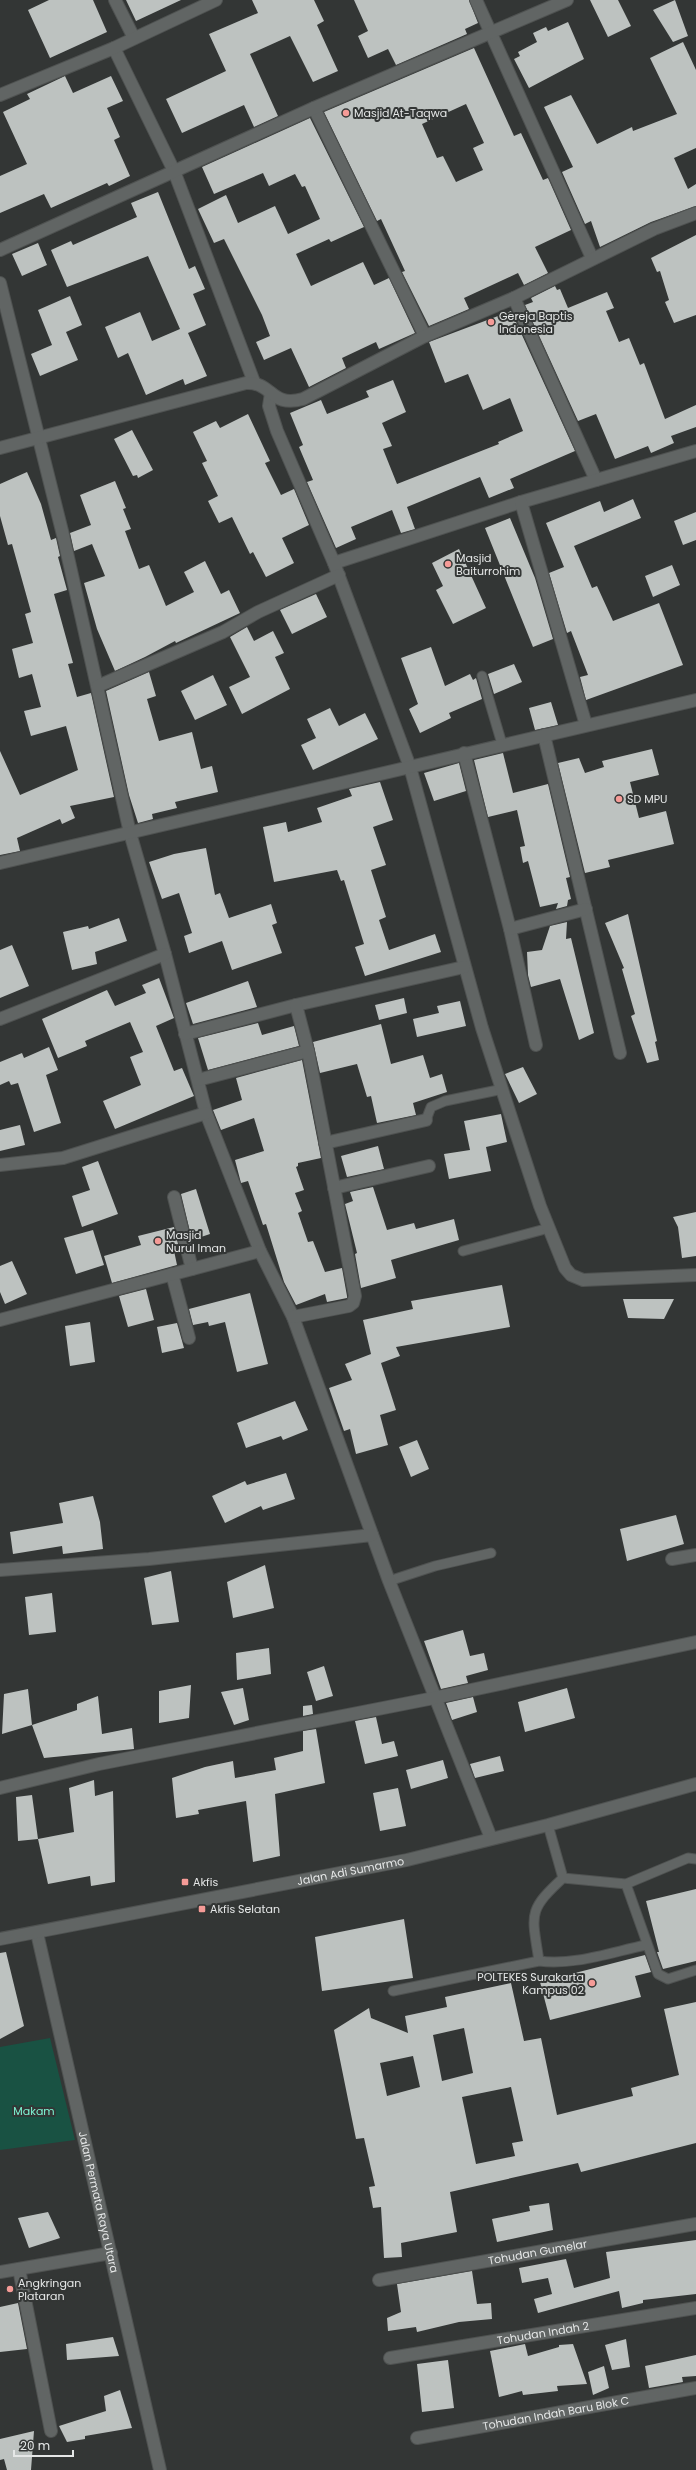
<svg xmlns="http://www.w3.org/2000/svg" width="696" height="2470" font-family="Poppins,sans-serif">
	<rect width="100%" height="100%" fill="#333635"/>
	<!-- green -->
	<path fill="#195243" d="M50,2038L75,2140L0,2150V2047Z"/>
	<!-- building -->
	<path fill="#bdc2c0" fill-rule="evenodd" d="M49,0H93L107,32L50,58L28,10Z
		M126,0H181L136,21Z
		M252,0H314L324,21L317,25L338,71L313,82L290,36L250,54L278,116L254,127L244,105L182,133L166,99L226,71L209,34L258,13Z
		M354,0H469L478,23L465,29L467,34L396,65L388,49L368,58L358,36L368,31Z
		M590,0H618L631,26L608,37Z
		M675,0L688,36L673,42L653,10Z
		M568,22L584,59L529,88L514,59L520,56L518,52L537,42L533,33L546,27L548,31Z
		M683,42L696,70V148L674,158L688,189L696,184V206L651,222L600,247L591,221L585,224L562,172L573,167L544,107L571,95L597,144L632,127L633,131L677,114L650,58Z
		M474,48L514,136L521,133L543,180L548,178L571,230L535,247L548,273L524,285L518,273L464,298L469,309L429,326L402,272L405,271L381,219L377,221L324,112ZM466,104L484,143L473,148L483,170L456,182L443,156L437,158L422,124Z
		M65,76L73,93L111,76L123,101L107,108L120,137L114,140L130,176L109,186L107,183L51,208L44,194L0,213V176L27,164L3,112L30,99L27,94Z
		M310,118L364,227L331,242L329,239L296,254L311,286L363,262L374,285L389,278L415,333L379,349L376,342L342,358L346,368L309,387L291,348L264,360L256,342L270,336L262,315L224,239L214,243L198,209L226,195L238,223L275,206L288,234L320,219L305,186L302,187L295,174L269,186L263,173L214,194L202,167Z
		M158,192L189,269L195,266L205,289L193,294L206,325L188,333L207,376L185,385L183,379L146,395L128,353L118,358L105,327L140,312L152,341L180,329L148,256L67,287L51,250L71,241L73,245L137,217L131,203Z
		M696,235V315L674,323L665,302L669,300L660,271L657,272L651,258Z
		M38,243L47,265L22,276L12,254Z
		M555,286L557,290L560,289L568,308L607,292L614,308L606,311L619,342L629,338L640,365L644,363L665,419L696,405V427L671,436L674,443L651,453L648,446L615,459L596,414L578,421L525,305L533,302L531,298Z
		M70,296L82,325L66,332L78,360L40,376L31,354L52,345L38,310Z
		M511,311L575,451L510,479L514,488L489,498L480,477L407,507L415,529L401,533L392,510L351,527L356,539L336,548L307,482L313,480L299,447L303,445L290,413L321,400L327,414L369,397L366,391L393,380L406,412L382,423L392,446L383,449L397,484L499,444L498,442L523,431L510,398L483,410L468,374L445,383L429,342Z
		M248,414L270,461L265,463L281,495L294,489L309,525L282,538L294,563L266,577L253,552L250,554L232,517L219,523L208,501L218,496L202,463L207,461L193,432L216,421L220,428Z
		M132,430L153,470L138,478L137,475L133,476L114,439Z
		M27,472L41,504L51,540L56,538L60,556L58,557L67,590L54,594L73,663L68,664L77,697L91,693L114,797L70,806L75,818L62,824L60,819L17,838L20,851L0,855V751L20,795L78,770L66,726L31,736L24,711L41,707L32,674L19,678L12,649L33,643L25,614L31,612L12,544L8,545L0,516V484Z
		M115,481L126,508L123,509L131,529L125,531L139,569L149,565L166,606L194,592L184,572L205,561L221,594L229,590L240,613L176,643L175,641L145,657L115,671L97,629L84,583L105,576L92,544L74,551L70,533L91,525L80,495Z
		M633,499L641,518L574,546L592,588L597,586L613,621L659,603L683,665L586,700L580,677L588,675L571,631L567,633L549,573L564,567L546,523L600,501L604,512Z
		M696,512V540L683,545L674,521Z
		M510,518L535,578L553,639L533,647L485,528Z
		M459,549L486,608L453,624L436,590L443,586L432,563Z
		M672,565L680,585L653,597L645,576Z
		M316,594L327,617L292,634L280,610Z
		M247,627L254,641L273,631L284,653L275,657L290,689L242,714L229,687L250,677L230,637Z
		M431,647L445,686L470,674L473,680L476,678L482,699L449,713L451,718L420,733L409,709L418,704L401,658Z
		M514,664L522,682L494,694L488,674Z
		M149,672L156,696L147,699L159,741L192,732L201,769L212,766L218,792L175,802L177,808L152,814L153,819L138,823L129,795L106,691Z
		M213,675L227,705L195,720L181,691Z
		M551,702L558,725L535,730L529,708Z
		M330,708L339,726L365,713L378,739L313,770L301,745L316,738L307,719Z
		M652,749L659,775L630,782L639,818L666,811L674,844L608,860L610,867L585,873L558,763L579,758L585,773L604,767L602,761Z
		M503,753L513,793L548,784L570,877L566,878L571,899L568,900L567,906L556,909L558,903L540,907L528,861L523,863L520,847L525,846L517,810L488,817L474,760Z
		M459,763L466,791L434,801L424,773Z
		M380,782L393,820L373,827L386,865L371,870L386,917L379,920L389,950L435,934L441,952L365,976L355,947L364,944L344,880L341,881L337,870L274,882L263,827L286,822L288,832L322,822L317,808L352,796L349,789Z
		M206,848L215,895L220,893L229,918L271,904L277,923L272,925L282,953L232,970L222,941L189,953L184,936L192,933L179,893L162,899L149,862L174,854Z
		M628,914L657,1041L655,1042L659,1060L647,1063L631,1016L635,1014L622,969L624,968L605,923Z
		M119,918L127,941L95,952L97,964L72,970L63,932L88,926L89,929Z
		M567,922L566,939L571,938L594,1033L579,1040L560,979L531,987L528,975L527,952L542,950L550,926Z
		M12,945L29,986L0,998V950Z
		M159,978L174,1018L156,1026L174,1071L182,1068L194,1096L115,1129L103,1101L141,1085L130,1057L143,1052L130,1022L85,1041L87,1046L58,1058L42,1019L107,990L115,1006L146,993L142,985Z
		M248,981L257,1007L193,1024L186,1003Z
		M404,998L407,1013L379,1020L375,1005Z
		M460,1001L466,1026L417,1037L413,1019L439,1013L437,1006Z
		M258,1023L262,1035L294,1026L299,1046L208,1070L198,1038Z
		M381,1024L391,1064L423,1055L430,1078L442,1074L447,1092L413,1103L416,1115L377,1123L371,1096L367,1097L357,1064L320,1073L313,1042Z
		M49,1047L58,1070L46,1075L61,1123L34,1132L18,1083L11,1085L9,1081L0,1085V1062L22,1053L24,1058Z
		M302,1060L321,1158L298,1163V1166L296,1167L304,1190L295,1193L302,1211L298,1213L308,1242L313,1241L325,1272L342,1268L347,1296V1298L327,1302L325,1294L296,1305L284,1282L266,1224L263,1225L248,1181L241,1183L235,1160L264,1151L254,1118L221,1130L213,1110L242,1100L236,1078Z
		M523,1067L537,1094L519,1103L505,1074Z
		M501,1114L507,1142L486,1147L491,1171L449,1179L444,1154L470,1150L464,1121Z
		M20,1125L25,1145L0,1151V1130Z
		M378,1146L384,1169L347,1177L341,1156Z
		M98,1161L118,1214L82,1227L72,1196L90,1190L82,1167Z
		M373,1187L387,1230L414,1223L416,1229L454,1219L459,1240L391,1260L396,1278L361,1288L355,1254L357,1253L345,1204L353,1201L350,1192Z
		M196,1189L210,1234L192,1240L181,1194Z
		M696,1212V1256L682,1258L678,1227L673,1217Z
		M174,1227L178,1244L173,1246L177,1265L112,1283L104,1256L141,1245L138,1236Z
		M93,1230L104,1265L76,1274L64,1238Z
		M12,1261L27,1294L5,1304L0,1292V1266Z
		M502,1285L510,1327L396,1347L400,1356L381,1363L396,1410L380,1415L388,1445L356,1454L350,1429L344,1431L329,1388L352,1380L345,1364L371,1354L363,1320L413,1309L411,1301Z
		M146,1289L154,1320L128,1327L119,1296Z
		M250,1293L268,1364L237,1372L225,1322L209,1326L208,1322L193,1325L189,1309Z
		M623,1299H674L664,1319L628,1318Z
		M90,1322L95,1362L70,1366L65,1326Z
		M177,1323L184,1348L162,1353L157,1327Z
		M295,1401L308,1430L283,1440L281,1436L246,1448L237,1423Z
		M417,1440L429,1469L411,1477L399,1447Z
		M286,1473L295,1499L263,1510L261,1506L225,1523L212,1496L245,1481L247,1485Z
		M93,1496L100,1522L103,1549L63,1554L62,1546L13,1554L10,1532L63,1523L59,1503Z
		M676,1515L684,1544L627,1561L620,1529Z
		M265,1565L274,1608L233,1618L227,1582Z
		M171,1571L179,1622L152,1625L144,1578Z
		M52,1593L56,1632L29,1635L25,1597Z
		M463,1630L470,1656L484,1653L488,1670L466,1676L468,1683L441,1689L424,1641Z
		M269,1648L271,1674L237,1680L236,1653Z
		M324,1666L333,1696L316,1701L307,1672Z
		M191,1685L189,1718L159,1723V1691Z
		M243,1688L249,1720L234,1725L221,1692Z
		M567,1688L575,1718L525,1732L518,1702Z
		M28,1689L32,1725L2,1734L4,1694Z
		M98,1696L102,1734L132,1728L134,1749L44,1758L32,1725L77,1710V1704Z
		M473,1697L477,1712L452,1720L446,1703Z
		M312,1705L313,1714L303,1716V1706Z
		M376,1717L382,1744L394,1741L398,1756L365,1764L355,1721Z
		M316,1729L325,1783L275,1794L280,1856L253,1862L246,1801L198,1810L199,1814L176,1818L172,1778L205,1767L233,1761L235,1778L276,1770L274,1758L303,1751V1731Z
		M500,1756L504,1771L475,1778L470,1764Z
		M443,1760L448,1778L411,1789L406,1770Z
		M94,1780L95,1796L113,1791L115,1882L91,1886L90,1876L48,1884L38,1839L74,1832L69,1788Z
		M398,1788L406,1826L380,1831L373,1793Z
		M32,1795L38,1839L18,1841L16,1797Z
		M696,1889V1961L663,1969L657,1952H659L646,1901Z
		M404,1919L413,1978L322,1991L315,1937Z
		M6,1952L24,2026L0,2039V1953Z
		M645,1955L651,1972L635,1976L641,1997L550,2020L540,1982Z
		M511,1983L524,2041L541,2038L557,2115L633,2096L631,2088L679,2075L664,2009L696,2002V2143L581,2172L578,2163L450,2192L457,2232L401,2243L402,2257L384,2258L381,2207L373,2208L369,2187L375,2186L364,2138L356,2139L334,2030L369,2008L371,2018L408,2033L405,2016L447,2007L445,1997ZM464,2028L473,2073L442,2081L433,2035ZM413,2056L420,2087L387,2096L380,2063ZM511,2087L523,2141L512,2143L515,2156L476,2164L462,2097Z
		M549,2203L553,2230L497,2242L492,2219L530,2211L529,2206Z
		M48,2212L60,2238L29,2248L18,2218Z
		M696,2240V2294L643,2300V2303L622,2308L619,2291L538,2313L534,2299L552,2294L548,2278L522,2283L519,2268L566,2259L574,2288L610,2278L606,2252Z
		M472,2271L477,2304L491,2303L492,2319L459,2322L417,2332L416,2327L388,2331L387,2318L401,2312L397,2284Z
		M18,2303L27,2349L0,2352V2307Z
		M113,2337L119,2356L67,2360L66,2344Z
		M626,2339L630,2367L612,2370L605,2345Z
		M525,2344L528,2356L559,2347V2345L573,2344L587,2384L557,2386L558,2391L523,2395L522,2391L499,2397L490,2351Z
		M696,2355V2376L682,2377L683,2382L649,2388L645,2366Z
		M448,2360L454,2408L422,2412L417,2364Z
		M604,2366L609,2388L593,2395L588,2372Z
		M120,2390L132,2428L85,2436V2439L67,2442L59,2426L106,2411L104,2396Z
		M34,2431L31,2470H7L4,2459L0,2460V2439Z"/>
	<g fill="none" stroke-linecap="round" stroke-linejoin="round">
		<defs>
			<path id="lane" d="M482,676L502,744
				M426,1120L431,1107L445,1101L503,1089
				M463,1251L549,1228
				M389,1581L435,1566L491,1553
				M563,1878L626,1884L688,1858L696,1859
				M626,1884L658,1974L668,1979L696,1970
				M539,1961C532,1914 527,1911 563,1878L548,1825
				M393,1991L539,1961C573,1966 612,1952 646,1945"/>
			<g id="street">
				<path d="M115,0L134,38"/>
				<path d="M476,0L592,258"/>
				<path d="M114,48L174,171L254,382"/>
				<path d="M0,95L114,48L216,0"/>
				<path d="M314,108L425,336"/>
				<path d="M0,250L314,108L567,0"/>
				<path d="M0,283L63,535L130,833L165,954L206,1113L260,1251L293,1317L389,1581L491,1838"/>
				<path d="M514,298L596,480"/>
				<path d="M271,393L269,406L277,431L334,563L521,502L696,451"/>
				<path d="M0,448L246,383C273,382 270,408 303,399L425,336L514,298L654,229L696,213"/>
				<path d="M521,502L586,725"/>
				<path d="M334,563L410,767L482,1028L540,1206L565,1268L571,1275L583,1280L696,1275"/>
				<path d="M98,686L223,632L258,612L339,575"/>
				<path d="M544,735L620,1053"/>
				<path d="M464,753L510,929L536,1045"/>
				<path d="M0,863L696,700"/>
				<path d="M510,929L586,909"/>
				<path d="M0,1019L165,954"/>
				<path d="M185,1034L296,1005L464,967"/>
				<path d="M198,1080L308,1051"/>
				<path d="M325,1143L426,1120"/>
				<path d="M0,1165L63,1158L206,1113"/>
				<path d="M334,1188L429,1166"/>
				<path d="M174,1197L192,1269"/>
				<path d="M172,1274L189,1338"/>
				<path d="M293,1317L349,1306L353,1303L355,1296L308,1051L296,1005"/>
				<path d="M0,1320L260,1251"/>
				<path d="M672,1559L696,1555"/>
				<path d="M0,1570L149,1559L372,1535"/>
				<path d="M0,1788L99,1764L434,1698L696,1642"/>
				<path id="s1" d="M37,1933L160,2470"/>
				<path d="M19,2269L51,2431"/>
				<path d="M0,2272L111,2253"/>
				<path id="s2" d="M379,2280L696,2224"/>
				<path id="s3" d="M390,2358L696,2308"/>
				<path id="s4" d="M417,2438L696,2388"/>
			</g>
			<g id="secondary">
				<path id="s5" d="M0,1939L407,1860L548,1825L696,1784"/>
			</g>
		</defs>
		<!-- lane casing -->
		<use href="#lane" stroke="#4f5251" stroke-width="11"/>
		<!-- street casing -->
		<use href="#street" stroke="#4f5251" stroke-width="14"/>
		<!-- secondary casing -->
		<use href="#secondary" stroke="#4f5251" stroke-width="14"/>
		<!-- lane -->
		<use href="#lane" stroke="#616564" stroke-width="9"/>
		<!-- street -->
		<use href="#street" stroke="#616564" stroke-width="12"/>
		<!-- secondary -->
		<use href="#secondary" stroke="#616564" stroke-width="12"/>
	</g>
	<!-- markers -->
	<g fill="#f59b97" stroke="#333635" stroke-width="1.5">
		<circle cx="346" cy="113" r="4"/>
		<circle cx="491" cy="322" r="4"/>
		<circle cx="448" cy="564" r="4"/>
		<circle cx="619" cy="799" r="4"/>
		<circle cx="158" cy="1241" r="4"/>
		<rect x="181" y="1878" width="8" height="8" rx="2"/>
		<rect x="198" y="1905" width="8" height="8" rx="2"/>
		<circle cx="592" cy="1983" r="4"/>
		<circle cx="10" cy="2289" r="4"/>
	</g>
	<g text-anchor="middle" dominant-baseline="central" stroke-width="4" stroke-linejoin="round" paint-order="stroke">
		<!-- poi labels -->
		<g font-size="11" fill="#e5e7e7" stroke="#333635" text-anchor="start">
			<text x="354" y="113">Masjid At-Taqwa</text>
			<text x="499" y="316">Gereja Baptis<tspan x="499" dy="13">Indonesia</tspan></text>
			<text x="456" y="558">Masjid<tspan x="456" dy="13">Baiturrohim</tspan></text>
			<text x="627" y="799">SD MPU</text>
			<text x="166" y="1235">Masjid<tspan x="166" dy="13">Nurul Iman</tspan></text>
			<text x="193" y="1882">Akfis</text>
			<text x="210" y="1909">Akfis Selatan</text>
			<text x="584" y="1977" text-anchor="end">POLTEKES Surakarta<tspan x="584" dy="13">Kampus 02</tspan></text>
			<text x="18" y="2283">Angkringan<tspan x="18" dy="13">Plataran</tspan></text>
		</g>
		<!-- street labels -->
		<g font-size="11" fill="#e5e7e7" stroke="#333635">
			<text stroke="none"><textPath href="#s5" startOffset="357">Jalan Adi Sumarmo</textPath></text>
			<text stroke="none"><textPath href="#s1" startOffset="276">Jalan Permata Raya Utara</textPath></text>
			<text stroke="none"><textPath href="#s2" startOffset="161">Tohudan Gumelar</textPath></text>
			<text stroke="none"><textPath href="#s3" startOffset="155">Tohudan Indah 2</textPath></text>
			<text stroke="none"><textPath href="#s4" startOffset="141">Tohudan Indah Baru Blok C</textPath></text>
		</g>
		<!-- park labels -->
		<g font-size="11" fill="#7ef8d6" stroke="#333635">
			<text x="34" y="2111">Makam</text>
		</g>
	</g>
	<!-- scale -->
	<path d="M14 2450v6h59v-6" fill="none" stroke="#e5e7e7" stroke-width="2"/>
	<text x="20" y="2450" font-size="12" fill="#e5e7e7" stroke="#333635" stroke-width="3" paint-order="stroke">20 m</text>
</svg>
